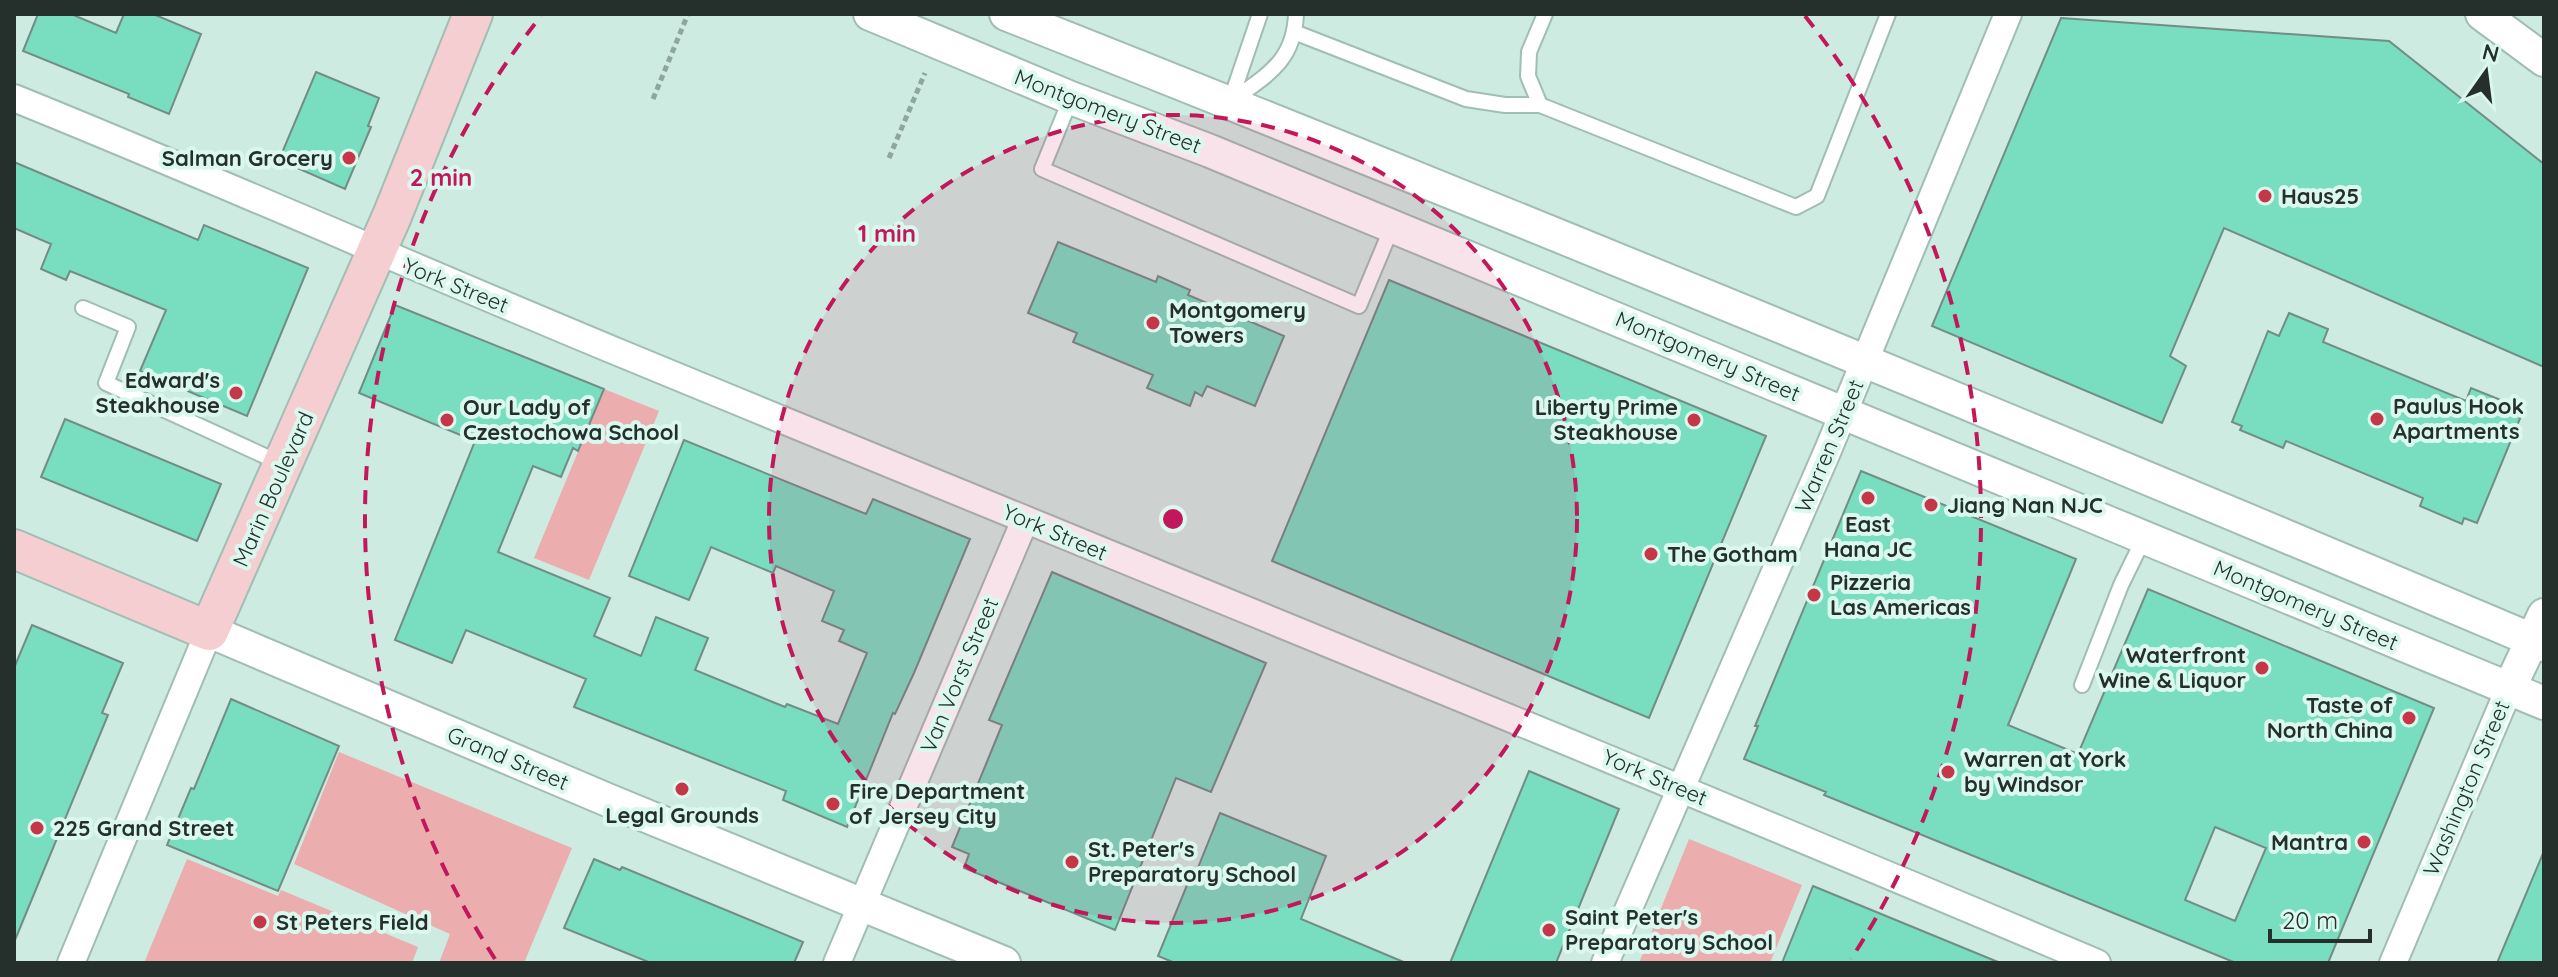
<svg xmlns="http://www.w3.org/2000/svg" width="2558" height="977" font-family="Quicksand,sans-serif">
	<rect width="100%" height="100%" fill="#ceebe1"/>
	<!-- green -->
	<path fill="#ebadae" d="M604,389L659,411L589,580L534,558Z
		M339,752L572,848L524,963H439L450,934L294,864Z
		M1689,839L1802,885L1770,963H1639Z
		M187,859L278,896L281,890L418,947L412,963H144Z"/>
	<!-- building -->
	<path fill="#79ddc0" stroke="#728d84" stroke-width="2" fill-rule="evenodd" d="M38,14H71L116,33L124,14H153L201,34L169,114L128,97L129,94L23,51Z
		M2061,18L2389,41L2544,164V367L2224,228L2170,356L2186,366L2162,423L1932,326Z
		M316,72L379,98L368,126L371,127L345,189L279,160Z
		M14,162L198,240L204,225L308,268L247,416L140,371L166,310L70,271L66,280L41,269L51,244L14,228Z
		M1058,242L1156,282L1158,276L1190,290L1188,295L1284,336L1255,406L1207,386L1202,396L1195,392L1190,406L1147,388L1153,375L1073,342L1077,333L1028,313Z
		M1389,280L1766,436L1649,718L1272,561Z
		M395,305L604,389L578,451L573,448L561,477L533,466L498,552L610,598L594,636L641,656L656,617L708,638L695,670L785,707L787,704L838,724L867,653L839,641L844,630L822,621L834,591L776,566L773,573L711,547L689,600L629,576L684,440L866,514L873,499L970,539L914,673L895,714L893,713L847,827L783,800L786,791L574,707L586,679L466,630L452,663L395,640L475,441L359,393Z
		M2289,313L2328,329L2323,342L2466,401L2471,388L2511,404L2509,411L2521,416L2477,523L2464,518L2462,524L2420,506L2423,498L2286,441L2283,448L2240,430L2242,426L2232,422L2268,331L2279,336Z
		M65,419L221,484L197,541L41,477Z
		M1861,471L2076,559L2008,725L2078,754L2148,589L2434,708L2328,963H2236L1824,795L1826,792L1744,759L1758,726H1755ZM2215,827L2266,848L2235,921L2185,900Z
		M1052,572L1266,663L1211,792L1176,778L1115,930L964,868L969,854L952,847L1002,725L989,720Z
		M32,625L123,663L102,713L108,715L15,940L14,668Z
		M231,699L339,746L278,891L167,845L191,788L194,789Z
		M1529,771L1619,809L1556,963H1450Z
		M1220,813L1326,856L1301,919L1406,963H1175L1158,956L1194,868L1197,870Z
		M2544,851V963H2497Z
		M594,859L620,870L622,867L803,942L794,963H651L564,928Z
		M1813,886L1998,962V963H1782Z"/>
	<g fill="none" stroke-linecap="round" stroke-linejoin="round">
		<defs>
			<path id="service" d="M1545,14L1529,52L1528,76L1540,105L1796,207L1817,196L1888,14
				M1294,32L1466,99L1505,105H1540
				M1071,98L1042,169L1359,306L1392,227
				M1230,102C1265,76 1294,63 1296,14
				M1230,102L1260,14
				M83,308L128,327L106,383L280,463
				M2082,685L2121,585L2144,538"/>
			<path id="minor" d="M14,98C217,180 417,269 620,353C1112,556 1606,755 2097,963
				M71,963L209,631
				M837,963L1025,520
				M1605,963L1828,450L2008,14
				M2393,963L2509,689"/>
			<path id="tertiary" d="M870,14L1071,98L1210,151L2544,703
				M1006,14C1521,218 2034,429 2544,645
				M2482,14L2544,60
				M209,631L610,801L1004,963
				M2509,689L2544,615"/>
			<path id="secondary" d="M14,549L209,631L392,216L473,14"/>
		</defs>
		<!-- service casing -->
		<use href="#service" stroke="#a1bdb4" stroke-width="18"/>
		<!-- minor casing -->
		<use href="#minor" stroke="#a1bdb4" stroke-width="30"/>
		<!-- tertiary casing -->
		<use href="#tertiary" stroke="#a1bdb4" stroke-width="36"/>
		<!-- secondary casing -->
		<use href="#secondary" stroke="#a1bdb4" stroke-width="42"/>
		<!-- path -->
		<path stroke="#8fa69e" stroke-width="5" stroke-dasharray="6 4" stroke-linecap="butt" d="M653,99L688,14
			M889,158L925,73"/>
		<!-- service -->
		<use href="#service" stroke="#fff" stroke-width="14"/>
		<!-- minor -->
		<use href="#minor" stroke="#fff" stroke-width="26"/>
		<!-- tertiary -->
		<use href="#tertiary" stroke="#fff" stroke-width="32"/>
		<!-- secondary -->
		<use href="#secondary" stroke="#f5ced1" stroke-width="38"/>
	</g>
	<!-- distance rings -->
	<circle cx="1173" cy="519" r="404" fill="#c2185b" fill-opacity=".12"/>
	<g fill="none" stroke="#c2185b" stroke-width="4" stroke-dasharray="14 10">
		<circle cx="1173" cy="519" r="404"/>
		<path d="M495 959A808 808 0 0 1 541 16M1805 16A808 808 0 0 1 1851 959"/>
	</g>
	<!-- markers -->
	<g fill="#c63649" stroke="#dbf8ee" stroke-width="3">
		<circle cx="349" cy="158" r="8"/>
		<circle cx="2265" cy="196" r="8"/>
		<circle cx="1153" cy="323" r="8"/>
		<circle cx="236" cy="393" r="8"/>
		<circle cx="2377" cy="419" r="8"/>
		<circle cx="447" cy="420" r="8"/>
		<circle cx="1694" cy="420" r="8"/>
		<circle cx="1868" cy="498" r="8"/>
		<circle cx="1931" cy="505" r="8"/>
		<circle cx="1651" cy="554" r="8"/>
		<circle cx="1814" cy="595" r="8"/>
		<circle cx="2262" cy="668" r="8"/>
		<circle cx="2409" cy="718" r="8"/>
		<circle cx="1948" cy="772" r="8"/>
		<circle cx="682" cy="789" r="8"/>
		<circle cx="833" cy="804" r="8"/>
		<circle cx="37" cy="828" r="8"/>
		<circle cx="2364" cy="842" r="8"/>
		<circle cx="1072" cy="862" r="8"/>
		<circle cx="260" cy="922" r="8"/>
		<circle cx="1549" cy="930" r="8"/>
	</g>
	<g text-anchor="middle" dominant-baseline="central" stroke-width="8" stroke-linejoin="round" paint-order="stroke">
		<!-- street labels -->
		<g font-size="22" fill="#25302c" stroke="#dbf8ee">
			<text transform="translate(1108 111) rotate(21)">Montgomery Street</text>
			<text transform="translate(456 285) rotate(22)">York Street</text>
			<text transform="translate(1708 356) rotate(23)">Montgomery Street</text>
			<text transform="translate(1829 446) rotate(-67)">Warren Street</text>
			<text transform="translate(273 489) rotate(-66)">Marin Boulevard</text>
			<text transform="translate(1055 532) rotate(23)">York Street</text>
			<text transform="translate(2306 605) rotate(23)">Montgomery Street</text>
			<text transform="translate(959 675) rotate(-67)">Van Vorst Street</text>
			<text transform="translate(508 758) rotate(23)">Grand Street</text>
			<text transform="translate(1655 777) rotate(23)">York Street</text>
			<text transform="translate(2466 788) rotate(-67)">Washington Street</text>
		</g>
		<!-- poi labels -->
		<g font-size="22" font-weight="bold" fill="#25302c" stroke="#dbf8ee" text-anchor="start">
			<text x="333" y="158" text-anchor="end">Salman Grocery</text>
			<text x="2281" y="196">Haus25</text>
			<text x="1169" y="310">Montgomery<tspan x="1169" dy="25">Towers</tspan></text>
			<text x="220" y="380" text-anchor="end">Edward's<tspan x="220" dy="25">Steakhouse</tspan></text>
			<text x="2393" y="406">Paulus Hook<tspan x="2393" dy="25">Apartments</tspan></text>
			<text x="463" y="407">Our Lady of<tspan x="463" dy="25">Czestochowa School</tspan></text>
			<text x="1678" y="407" text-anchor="end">Liberty Prime<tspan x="1678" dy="25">Steakhouse</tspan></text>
			<text x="1947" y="505">Jiang Nan NJC</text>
			<text x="1868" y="524" text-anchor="middle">East<tspan x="1868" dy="25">Hana JC</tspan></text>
			<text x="1667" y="554">The Gotham</text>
			<text x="1830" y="582">Pizzeria<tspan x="1830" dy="25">Las Americas</tspan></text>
			<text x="2246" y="655" text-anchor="end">Waterfront<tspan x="2246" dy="25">Wine &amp; Liquor</tspan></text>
			<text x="2393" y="705" text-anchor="end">Taste of<tspan x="2393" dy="25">North China</tspan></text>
			<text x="1964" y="759">Warren at York<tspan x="1964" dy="25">by Windsor</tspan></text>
			<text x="849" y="791">Fire Department<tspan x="849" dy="25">of Jersey City</tspan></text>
			<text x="682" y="815" text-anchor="middle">Legal Grounds</text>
			<text x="53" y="828">225 Grand Street</text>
			<text x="2348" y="842" text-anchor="end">Mantra</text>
			<text x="1088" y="849">St. Peter's<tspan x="1088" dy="25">Preparatory School</tspan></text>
			<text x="1565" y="917">Saint Peter's<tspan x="1565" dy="25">Preparatory School</tspan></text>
			<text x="276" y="922">St Peters Field</text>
		</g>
	</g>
	<circle cx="1173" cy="519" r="12" fill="#c2185b" stroke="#dbf8ee" stroke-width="4"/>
	<g font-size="24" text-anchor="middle" font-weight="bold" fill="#c2185b" stroke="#dbf8ee" stroke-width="8" stroke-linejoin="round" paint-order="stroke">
		<text x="441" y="186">2 min</text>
		<text x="887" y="242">1 min</text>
	</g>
	<!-- border -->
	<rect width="2558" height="977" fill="none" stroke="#25302c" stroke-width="32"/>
	<!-- north arrow -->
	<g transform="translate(2486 72) rotate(14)" stroke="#dbf8ee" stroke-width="6" paint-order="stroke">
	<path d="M0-6L14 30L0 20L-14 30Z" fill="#25302c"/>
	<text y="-12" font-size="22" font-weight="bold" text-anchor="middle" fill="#25302c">N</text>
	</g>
	<!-- scale -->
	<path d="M2270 929v12h100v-12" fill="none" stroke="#25302c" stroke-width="4"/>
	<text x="2282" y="929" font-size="24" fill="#25302c" stroke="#dbf8ee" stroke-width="6" paint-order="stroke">20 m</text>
</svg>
